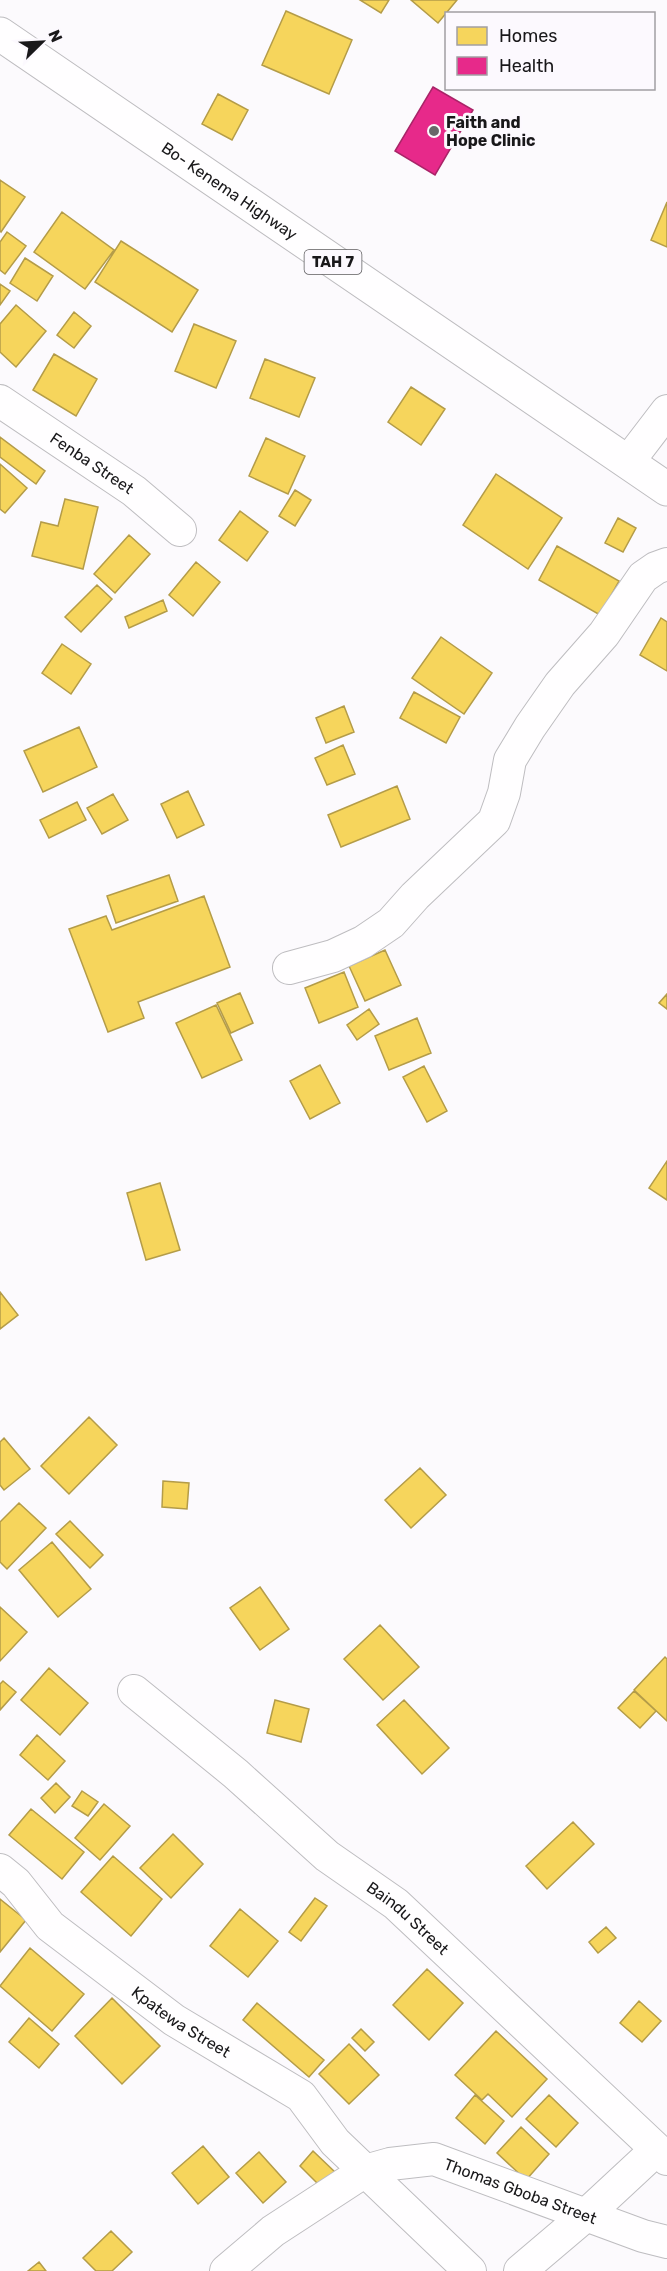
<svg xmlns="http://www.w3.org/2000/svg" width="667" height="2271" font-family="Rubik,sans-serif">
	<rect width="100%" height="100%" fill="#fcfafd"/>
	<!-- homes -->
	<path fill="#f6d55c" stroke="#b49c48" stroke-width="1.5" d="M360,0H389L381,13Z
		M411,0H457L438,23Z
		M286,11L352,40L329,94L262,65Z
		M218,94L248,110L232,140L202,124Z
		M0,180L25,197L1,232L0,231Z
		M667,202V247L651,240Z
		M62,212L114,250L85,289L34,252Z
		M7,232L26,246L5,274L0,270V242Z
		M121,241L198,290L172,332L95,282Z
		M25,258L53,276L37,301L10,283Z
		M0,284L10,291L0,305Z
		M16,305L46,331L16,367L0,352V324Z
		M74,312L91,326L74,348L57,335Z
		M194,324L236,341L216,388L175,371Z
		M54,354L97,379L76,416L33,390Z
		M265,359L315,378L299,417L250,398Z
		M411,387L445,409L421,445L388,422Z
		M0,437L45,471L36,484L0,457Z
		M266,438L305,456L288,494L249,476Z
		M0,464L27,488L5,513L0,509Z
		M496,474L562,518L528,569L463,525Z
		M295,490L311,500L295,526L279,516Z
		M65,499L98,507L83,569L32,556L41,522L58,526Z
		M240,511L268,532L247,561L219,540Z
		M618,518L636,528L623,552L605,543Z
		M129,535L150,554L115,593L94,574Z
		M557,546L619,581L600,615L539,580Z
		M196,562L220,582L193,616L169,595Z
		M97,585L112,599L81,632L65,617Z
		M163,600L167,611L129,628L125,617Z
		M661,618L667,622V671L640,655Z
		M441,637L492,673L464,714L412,678Z
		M62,644L91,664L71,694L42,673Z
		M414,692L460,717L446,743L400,718Z
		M344,706L354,732L326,743L316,718Z
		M79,727L97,767L43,792L24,751Z
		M343,745L355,774L327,785L315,758Z
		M397,786L410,819L341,847L328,815Z
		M188,791L204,825L177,838L161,804Z
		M113,794L128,820L102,834L87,808Z
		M77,802L86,820L49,838L40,820Z
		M169,875L178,901L116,923L107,896Z
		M204,896L230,967L138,1002L144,1018L108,1032L69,929L106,916L112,930Z
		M385,950L401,985L365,1001L349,966Z
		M344,972L358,1007L319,1023L305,988Z
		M240,993L253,1023L231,1033L217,1003Z
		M667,994V1009L659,1003Z
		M216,1005L242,1060L202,1078L176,1023Z
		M369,1009L379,1024L357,1040L347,1025Z
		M417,1018L431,1053L389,1070L375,1036Z
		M320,1065L340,1103L310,1119L290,1081Z
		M424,1066L447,1111L427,1122L403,1077Z
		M667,1161V1200L649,1188Z
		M160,1183L180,1250L146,1260L127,1193Z
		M0,1292L18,1315L0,1329Z
		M89,1417L117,1445L69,1494L41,1466Z
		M4,1438L30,1469L4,1490L0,1485V1442Z
		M420,1468L446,1495L411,1528L385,1500Z
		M163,1481L189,1483L187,1509L162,1507Z
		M19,1503L46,1528L7,1569L0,1562V1522Z
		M70,1521L103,1555L90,1568L56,1534Z
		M52,1542L91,1589L58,1617L19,1570Z
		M260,1587L289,1629L260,1650L230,1608Z
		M0,1607L27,1632L0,1661Z
		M380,1625L419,1667L383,1700L344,1659Z
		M665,1657L667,1659V1721L634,1690Z
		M49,1668L88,1703L60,1735L21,1700Z
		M3,1681L16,1692L0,1710V1684Z
		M634,1691L656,1711L640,1728L618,1708Z
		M275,1700L309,1709L301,1742L267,1733Z
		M404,1700L449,1748L422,1774L377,1725Z
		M37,1735L65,1761L48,1780L20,1755Z
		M56,1783L70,1797L55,1813L41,1798Z
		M82,1791L98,1802L88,1816L72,1806Z
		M104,1804L130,1826L100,1860L75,1838Z
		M31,1809L84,1852L62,1879L9,1835Z
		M573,1822L594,1844L547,1889L526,1866Z
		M173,1834L203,1864L171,1898L140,1868Z
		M113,1856L162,1899L131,1936L81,1892Z
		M315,1898L327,1906L301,1941L289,1932Z
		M0,1899L26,1920L0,1952Z
		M240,1909L278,1941L248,1977L210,1946Z
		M606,1927L616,1938L598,1953L589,1942Z
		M30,1948L84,1994L52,2031L0,1986Z
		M427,1969L463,2003L429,2040L393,2005Z
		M112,1998L160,2046L122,2084L75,2036Z
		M639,2001L661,2021L642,2042L620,2023Z
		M257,2003L324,2060L309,2077L243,2020Z
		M29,2018L59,2044L39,2068L9,2042Z
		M361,2029L374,2042L365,2051L352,2038Z
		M496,2031L547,2079L512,2117L488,2094L482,2100L455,2075Z
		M349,2044L379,2075L349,2104L319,2074Z
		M475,2095L504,2121L485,2144L456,2118Z
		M549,2095L578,2123L556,2147L526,2119Z
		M521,2127L549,2154L526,2180L497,2153Z
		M203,2146L229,2177L198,2204L172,2173Z
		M313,2151L336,2173L322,2188L300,2166Z
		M259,2152L286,2182L263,2203L236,2173Z
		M111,2231L132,2252L112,2271H96L83,2258Z
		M39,2262L46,2271H28Z"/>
	<!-- health -->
	<path fill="#e7298a" stroke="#a92468" stroke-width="1.5" d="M433,87L473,110L435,175L395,151Z"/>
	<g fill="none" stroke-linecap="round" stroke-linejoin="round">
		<defs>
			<g id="minor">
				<path id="s1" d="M0,401L134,491L180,530"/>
				<path d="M628,462L667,411"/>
				<path d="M289,968L333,956L363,942L391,923L415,896L494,821L504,793L510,760L530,727L560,684L604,634L643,577L656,568L667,564"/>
				<path id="s2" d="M134,1691L236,1774L327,1856L396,1904L667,2159"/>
				<path id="s3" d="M0,1870L16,1883L50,1926L174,2020L301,2096L335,2142L470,2271"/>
				<path id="s4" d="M226,2271L273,2231L365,2171L390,2164L434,2159L643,2236L667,2242"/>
				<path d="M520,2271L586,2215L656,2150"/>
			</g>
			<g id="highway">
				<path id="s5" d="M0,34L667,489"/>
			</g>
		</defs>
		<!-- minor casing -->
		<use href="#minor" stroke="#bebdc0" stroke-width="34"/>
		<!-- highway casing -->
		<use href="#highway" stroke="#bebdc0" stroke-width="35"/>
		<!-- minor -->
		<use href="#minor" stroke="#fffeff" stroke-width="32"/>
		<!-- highway -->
		<use href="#highway" stroke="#fffeff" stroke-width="33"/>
	</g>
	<!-- markers -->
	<circle fill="#686769" stroke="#fcf9fe" stroke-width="2" cx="434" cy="131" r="6"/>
	<g text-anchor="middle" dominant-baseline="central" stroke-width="6" stroke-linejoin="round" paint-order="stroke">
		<!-- shield labels -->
		<rect fill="#fcf9fe" stroke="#5d5c5e" stroke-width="1.5" x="304.5" y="250" width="57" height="24" rx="4.5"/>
		<g font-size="15" font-weight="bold" fill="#19181a">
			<text x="333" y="262">TAH 7</text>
		</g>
		<!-- poi labels -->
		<g font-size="16" font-weight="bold" fill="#19181a" stroke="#fcf9fe" text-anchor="start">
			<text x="446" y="122">Faith and<tspan x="446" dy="18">Hope Clinic</tspan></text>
		</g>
		<!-- street labels -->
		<g font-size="16" fill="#19181a" stroke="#fcf9fe">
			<text stroke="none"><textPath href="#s5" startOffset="278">Bo- Kenema Highway</textPath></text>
			<text stroke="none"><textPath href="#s1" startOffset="111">Fenba Street</textPath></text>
			<text stroke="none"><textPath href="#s2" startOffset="356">Baindu Street</textPath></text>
			<text stroke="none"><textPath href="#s3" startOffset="238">Kpatewa Street</textPath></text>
			<text stroke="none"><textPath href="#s4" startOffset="334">Thomas Gboba Street</textPath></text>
		</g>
	</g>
	<!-- legend -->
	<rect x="445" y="12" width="210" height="78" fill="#fcf9fe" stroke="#a19fa3" stroke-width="1.5"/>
	<rect x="457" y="27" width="30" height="18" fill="#f6d55c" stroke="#a19fa3" stroke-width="1.5"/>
	<text x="499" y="42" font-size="18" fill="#19181a">Homes</text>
	<rect x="457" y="57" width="30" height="18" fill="#e7298a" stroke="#a19fa3" stroke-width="1.5"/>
	<text x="499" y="72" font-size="18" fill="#19181a">Health</text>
	<!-- north arrow -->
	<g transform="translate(42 42) rotate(66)" stroke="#fcf9fe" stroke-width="4.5" paint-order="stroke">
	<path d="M0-4.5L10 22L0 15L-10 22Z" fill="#19181a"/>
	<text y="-9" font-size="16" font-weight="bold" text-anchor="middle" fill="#19181a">N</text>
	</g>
</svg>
